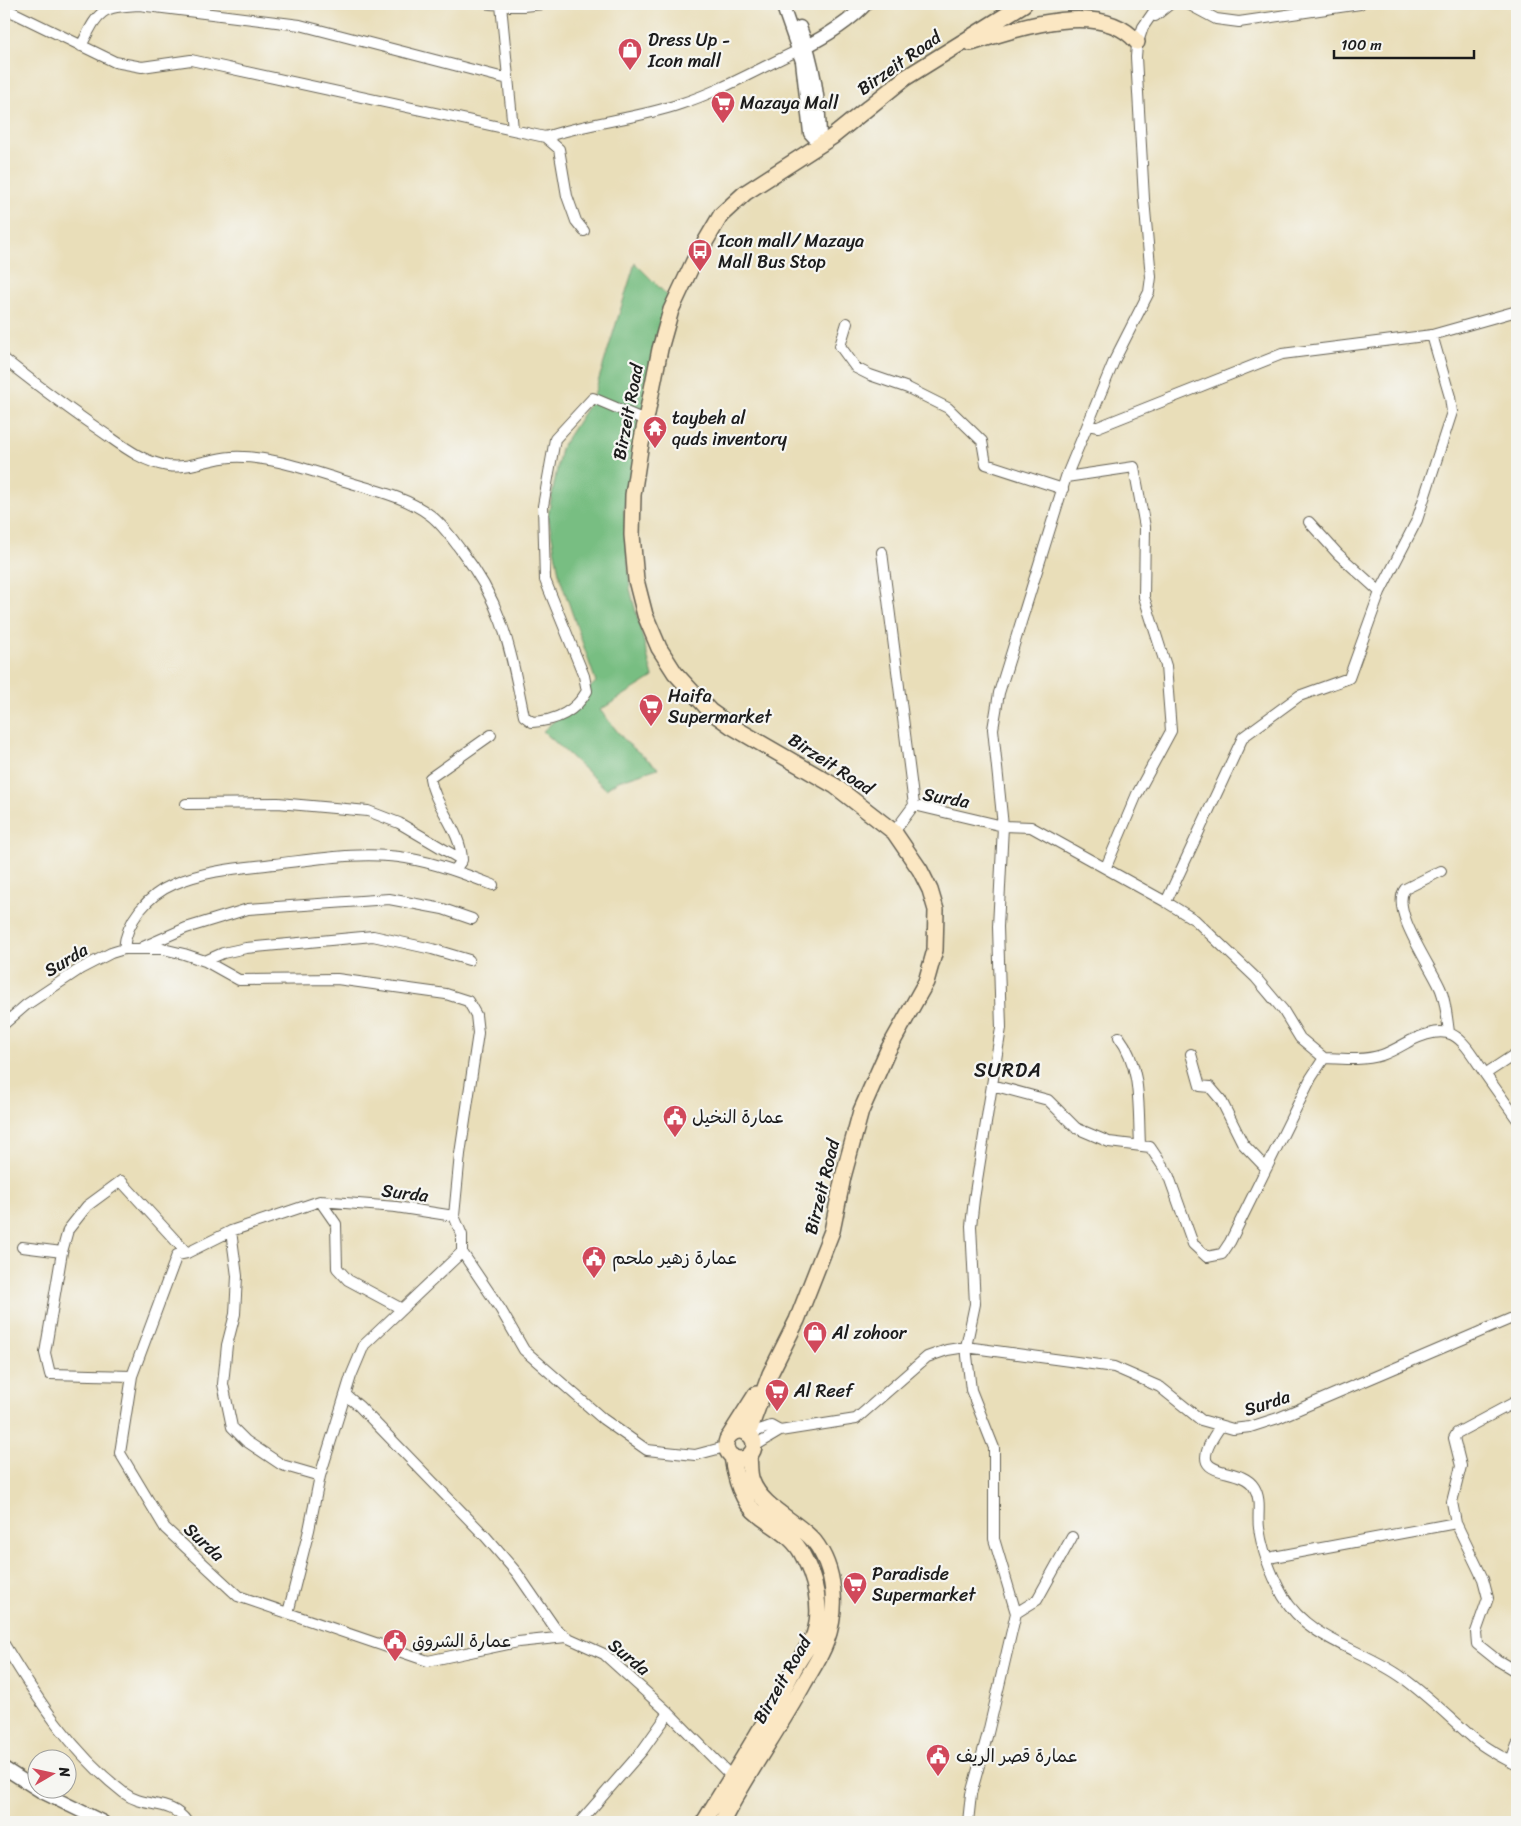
<svg xmlns="http://www.w3.org/2000/svg" width="1521" height="1826" font-family="Sriracha,'Playpen Sans Arabic',sans-serif">
	<rect width="100%" height="100%" fill="#f6f6f2"/>
	<filter id="ink" filterUnits="userSpaceOnUse"><feTurbulence type="fractalNoise" baseFrequency=".02" numOctaves="2"/><feDisplacementMap in="SourceGraphic" scale="10" xChannelSelector="R" yChannelSelector="G"/><feConvolveMatrix kernelMatrix="1 2 1 2 8 2 1 2 1" color-interpolation-filters="sRGB"/></filter>
	<filter id="wash" filterUnits="userSpaceOnUse"><feTurbulence type="fractalNoise" baseFrequency=".0096" numOctaves="4" result="noise"/><feDisplacementMap in="SourceGraphic" scale="20" xChannelSelector="R" yChannelSelector="G"/><feGaussianBlur stdDeviation="1.12" result="paint"/><feColorMatrix in="noise" values="0 0 0 0 0 0 0 0 0 0 0 0 0 0 0 0 0 1.4 0 .05"/><feComposite in="paint" operator="in"/></filter>
	<g filter="url(#wash)">
		<rect width="100%" height="100%" fill="#e9deb9"/>
		<!-- forest -->
		<path fill="#78be82" stroke="#4a6d4f" d="M635,263L675,303L624,510L630,589L653,677L600,710L626,742L658,768L618,781L606,789L543,731L596,682L560,578L548,516L561,448L593,398Z"/>
	</g>
	<g filter="url(#ink)">
		<g fill="none" stroke-linecap="round" stroke-linejoin="round">
			<defs>
				<path id="minor" d="M490,4L523,6L543,4
					M1188,4L1216,19L1239,22L1360,4
					M501,5L513,129
					M4,8L115,62L142,67L191,60L545,137L559,149L567,196L576,221L584,231
					M1155,16L1170,4
					M81,46C99,11 99,7 139,5L300,25L508,79
					M545,137C590,122 636,119 680,104C721,91 760,68 799,50
					M847,323L840,346L856,368L870,375L908,388L948,408L982,441L986,464L1063,489
					M4,359C37,385 70,410 104,433C124,447 143,462 168,466C190,469 210,458 231,457C265,455 303,468 335,478C365,488 404,495 430,515C442,524 451,537 460,549C504,605 510,649 524,716L532,722C556,721 575,712 587,691L584,676L545,580L543,506L555,439L593,398L645,420
					M1088,425L1098,427L1282,354L1432,335L1517,311
					M1066,477L1134,467L1145,527L1144,597L1166,666L1171,731L1137,794L1106,867
					M1309,522L1338,554L1380,592
					M882,552L914,805
					M186,804L278,803L368,811L399,823L462,860L455,870
					M894,832L914,805L1003,826L1031,827L1166,902L1195,920L1256,978L1283,1010L1300,1038L1324,1058C1343,1059 1363,1061 1382,1055C1391,1052 1401,1046 1410,1041C1454,1020 1461,1038 1485,1074L1517,1053
					M462,860C461,830 435,807 430,778L491,735
					M1441,871L1405,889C1389,909 1433,969 1441,990C1446,1003 1447,1019 1449,1032
					M1166,902L1243,737L1299,696L1349,678L1380,592L1417,520L1452,412L1450,397L1432,335
					M143,947L186,928L248,909L389,899L443,909L472,919
					M124,949C126,921 148,895 174,884C206,870 241,868 274,864C318,859 362,851 406,858C436,863 465,874 493,885
					M205,961L223,953L246,948L373,936L432,949L469,960
					M4,1024L26,1005L80,969L111,953L124,949H163L184,954L205,961L239,980L337,979L446,994L468,1001L476,1015L478,1033L460,1154L454,1216L462,1235V1252L501,1310L524,1350L603,1419L647,1450L695,1455L725,1447
					M1119,1037C1142,1067 1138,1109 1140,1145
					M1191,1054L1200,1086L1210,1087L1221,1100L1243,1144L1266,1168
					M1485,1074L1517,1119
					M992,1085L1048,1100L1076,1128L1109,1142L1150,1147L1168,1174L1193,1244L1207,1257L1222,1254L1230,1242L1311,1078L1324,1058
					M320,1201L336,1224L337,1268L348,1280L402,1309
					M454,1216L396,1207L320,1201L231,1231L187,1253L177,1255L132,1376L120,1453L165,1528L194,1555L238,1596L428,1661L518,1642L566,1637L604,1654L669,1713L731,1776
					M231,1231L237,1276L235,1314L227,1345L223,1384L232,1427L246,1441L282,1465L320,1476
					M22,1247L62,1252
					M132,1376L50,1374L45,1353L62,1252L68,1230L87,1206L121,1181L187,1253
					M346,1395L359,1406L486,1537L517,1573L555,1628L566,1637
					M1517,1401L1457,1433L1454,1438L1461,1466L1452,1502L1456,1523L1483,1579L1488,1598L1476,1632L1477,1644L1497,1660L1517,1672
					M1220,1427C1179,1485 1239,1462 1254,1487C1262,1500 1257,1514 1259,1528C1262,1550 1272,1576 1283,1596C1309,1641 1364,1649 1403,1678C1428,1696 1449,1717 1472,1737C1485,1749 1502,1757 1517,1765
					M748,1434L771,1426L780,1431
					M753,1447L780,1431L856,1419L927,1357L947,1350L966,1347L1114,1367L1160,1387L1201,1420L1233,1429L1250,1427L1278,1418L1517,1316
					M1268,1558L1456,1523
					M288,1613L309,1530L320,1476L351,1376L364,1345L462,1252
					M1016,1613L1037,1600L1072,1537
					M4,1644C37,1699 72,1753 124,1793C145,1809 170,1798 187,1822
					M1511,1762L1517,1745
					M580,1822L642,1751L669,1713
					M968,1822L971,1794L988,1733L1016,1613L994,1539V1448L971,1390L966,1347L975,1304L971,1226L974,1199L1001,1028L998,927L1003,826L993,729L999,693L1066,477L1114,361L1149,292L1151,277L1144,199L1136,57L1137,45L1143,27L1159,4"/>
				<path id="tertiary" d="M782,4L802,61L810,133L820,144
					M800,27C814,63 820,106 820,144
					M801,49C825,37 848,23 866,4
					M4,1768L40,1791L103,1822"/>
				<path id="secondary" d="M971,43C1021,27 1102,0 1137,42
					M726 1445a14 14 0 1 1 28 0a14 14 0 1 1-28 0Z
					M748,1434L770,1374L797,1320L832,1231L843,1177L861,1111L888,1050L926,982L935,950L936,910L930,890L920,870L894,832L835,786L731,726L710,711L675,673L659,648L645,615L636,580L632,535L633,495L640,449L660,349L671,310L694,261L721,215L745,193L832,137L905,78L1024,4
					M730,1435L756,1394
					M704,1822C734,1772 766,1723 793,1671C799,1659 809,1647 814,1635C823,1609 815,1577 802,1554C793,1536 775,1528 760,1516C741,1502 735,1478 732,1456
					M722,1822C746,1775 777,1732 803,1685C810,1672 821,1657 826,1642C838,1610 836,1569 814,1541C796,1520 762,1508 752,1481C749,1474 750,1463 749,1455"/>
			</defs>
			<!-- minor casing -->
			<use href="#minor" stroke="#646053" stroke-width="12"/>
			<!-- tertiary casing -->
			<use href="#tertiary" stroke="#646053" stroke-width="15"/>
			<!-- secondary casing -->
			<use href="#secondary" stroke="#646053" stroke-width="18"/>
			<!-- minor -->
			<use href="#minor" stroke="#fff" stroke-width="10"/>
			<!-- tertiary -->
			<use href="#tertiary" stroke="#fff" stroke-width="12"/>
			<!-- secondary -->
			<use href="#secondary" stroke="#fbe7c3" stroke-width="15"/>
		</g>
	</g>
	<!-- icons -->
	<defs>
		<symbol id="shop-pin" viewBox="-11 -11 22 30"><path d="M0 17L-7.5 6A9.5 9.5 0 1 1 7.5 6Z" fill="#d1495b" stroke="#f6f6f2"/><path d="M-5-2.5h2.3a2.7 3.5 0 0 1 5.4 0H5L5.5 6h-11ZM-1.5-2.5h3a1.5 2.3 0 0 0-3 0Z" fill="#fff"/></symbol>
		<symbol id="supermarket-pin" viewBox="-11 -11 22 30"><path d="M0 17L-7.5 6A9.5 9.5 0 1 1 7.5 6Z" fill="#d1495b" stroke="#f6f6f2"/><path d="M-6-5.5h2.5l.6 2H6L4.5 2H-2.5L-4.4-4H-6ZM-1.5 3.2a1.3 1.3 0 1 0 .1 0ZM3 3.2a1.3 1.3 0 1 0 .1 0Z" fill="#fff"/></symbol>
		<symbol id="bus-pin" viewBox="-11 -11 22 30"><path d="M0 17L-7.5 6A9.5 9.5 0 1 1 7.5 6Z" fill="#d1495b" stroke="#f6f6f2"/><path d="M-5-6H5V4H4V6H2V4H-2V6H-4V4H-5ZM-3.5-4V0h7V-4ZM-3.5 1.2v1.5H-2V1.2ZM2 1.2v1.5H3.5V1.2Z" fill="#fff"/></symbol>
		<symbol id="temple-pin" viewBox="-11 -11 22 30"><path d="M0 17L-7.5 6A9.5 9.5 0 1 1 7.5 6Z" fill="#d1495b" stroke="#f6f6f2"/><path d="M0-6L5-2H3V0L6.5 2.5H4V6H1.5V3h-3V6H-4V2.5H-6.5L-3 0V-2H-5Z" fill="#fff"/></symbol>
		<symbol id="civic-pin" viewBox="-11 -11 22 30"><path d="M0 17L-7.5 6A9.5 9.5 0 1 1 7.5 6Z" fill="#d1495b" stroke="#f6f6f2"/><path d="M-.6-6.5H3V-4.5H.6V-3L4-1V1h2V6H-6V1h2V-1L-.6-3ZM-1.2 2.5V6h2.4V2.5Z" fill="#fff"/></symbol>
	</defs>
	<g fill-rule="evenodd">
		<use href="#shop-pin" x="616" y="36" width="28" height="38"/>
		<use href="#supermarket-pin" x="709" y="89" width="28" height="38"/>
		<use href="#bus-pin" x="686" y="237" width="28" height="38"/>
		<use href="#temple-pin" x="641" y="414" width="28" height="38"/>
		<use href="#supermarket-pin" x="637" y="692" width="28" height="38"/>
		<use href="#civic-pin" x="661" y="1103" width="28" height="38"/>
		<use href="#civic-pin" x="580" y="1244" width="28" height="38"/>
		<use href="#shop-pin" x="801" y="1319" width="28" height="38"/>
		<use href="#supermarket-pin" x="763" y="1377" width="28" height="38"/>
		<use href="#supermarket-pin" x="841" y="1570" width="28" height="38"/>
		<use href="#civic-pin" x="381" y="1627" width="28" height="38"/>
		<use href="#civic-pin" x="924" y="1742" width="28" height="38"/>
	</g>
	<g text-anchor="middle" dominant-baseline="central" stroke-width="4.5" stroke-linejoin="round" paint-order="stroke">
		<!-- poi labels -->
		<g font-size="18" fill="#1c1c1c" stroke="#f6f6f2" text-anchor="start">
			<text x="648" y="40">Dress Up -<tspan x="648" dy="21">Icon mall</tspan></text>
			<text x="740" y="103">Mazaya Mall</text>
			<text x="718" y="241">Icon mall/ Mazaya<tspan x="718" dy="21">Mall Bus Stop</tspan></text>
			<text x="672" y="418">taybeh al<tspan x="672" dy="21">quds inventory</tspan></text>
			<text x="668" y="696">Haifa<tspan x="668" dy="21">Supermarket</tspan></text>
			<text x="692" y="1117">عمارة النخيل</text>
			<text x="612" y="1258">عمارة زهير ملحم</text>
			<text x="832" y="1333">Al zohoor</text>
			<text x="794" y="1391">Al Reef</text>
			<text x="872" y="1574">Paradisde<tspan x="872" dy="21">Supermarket</tspan></text>
			<text x="412" y="1641">عمارة الشروق</text>
			<text x="956" y="1756">عمارة قصر الريف</text>
		</g>
		<!-- street labels -->
		<g font-size="18" fill="#1c1c1c" stroke="#f6f6f2">
			<text transform="translate(899 63) rotate(-35)">Birzeit Road</text>
			<text transform="translate(628 412) rotate(-79)">Birzeit Road</text>
			<text transform="translate(831 764) rotate(33)">Birzeit Road</text>
			<text transform="translate(946 798) rotate(10)">Surda</text>
			<text transform="translate(66 960) rotate(-31)">Surda</text>
			<text transform="translate(822 1187) rotate(-76)">Birzeit Road</text>
			<text transform="translate(405 1193) rotate(7)">Surda</text>
			<text transform="translate(1267 1403) rotate(-18)">Surda</text>
			<text transform="translate(204 1542) rotate(43)">Surda</text>
			<text transform="translate(629 1657) rotate(39)">Surda</text>
			<text transform="translate(782 1680) rotate(-60)">Birzeit Road</text>
		</g>
		<!-- quarter labels -->
		<g font-size="20" letter-spacing="1" fill="#1c1c1c" stroke="#f6f6f2">
			<text x="1008" y="1070">SURDA</text>
		</g>
	</g>
	<!-- margin -->
	<rect width="1521" height="1826" fill="none" stroke="#f6f6f2" stroke-width="20"/>
	<!-- north arrow -->
	<g transform="translate(52 1774) rotate(81)"><circle r="24" fill="#f6f6f2" stroke="#9f9f9c"/>
	<path d="M0-4L9 19L0 12L-9 19Z" fill="#d1495b"/>
	<text y="-8" font-size="14" font-weight="bold" text-anchor="middle" fill="#1c1c1c">N</text>
	</g>
	<!-- scale -->
	<path d="M1334 50v8h140v-8" fill="none" stroke="#1c1c1c" stroke-width="2.5"/>
	<text x="1341" y="50" font-size="15" fill="#1c1c1c" stroke="#f6f6f2" stroke-width="4" paint-order="stroke">100 m</text>
</svg>
